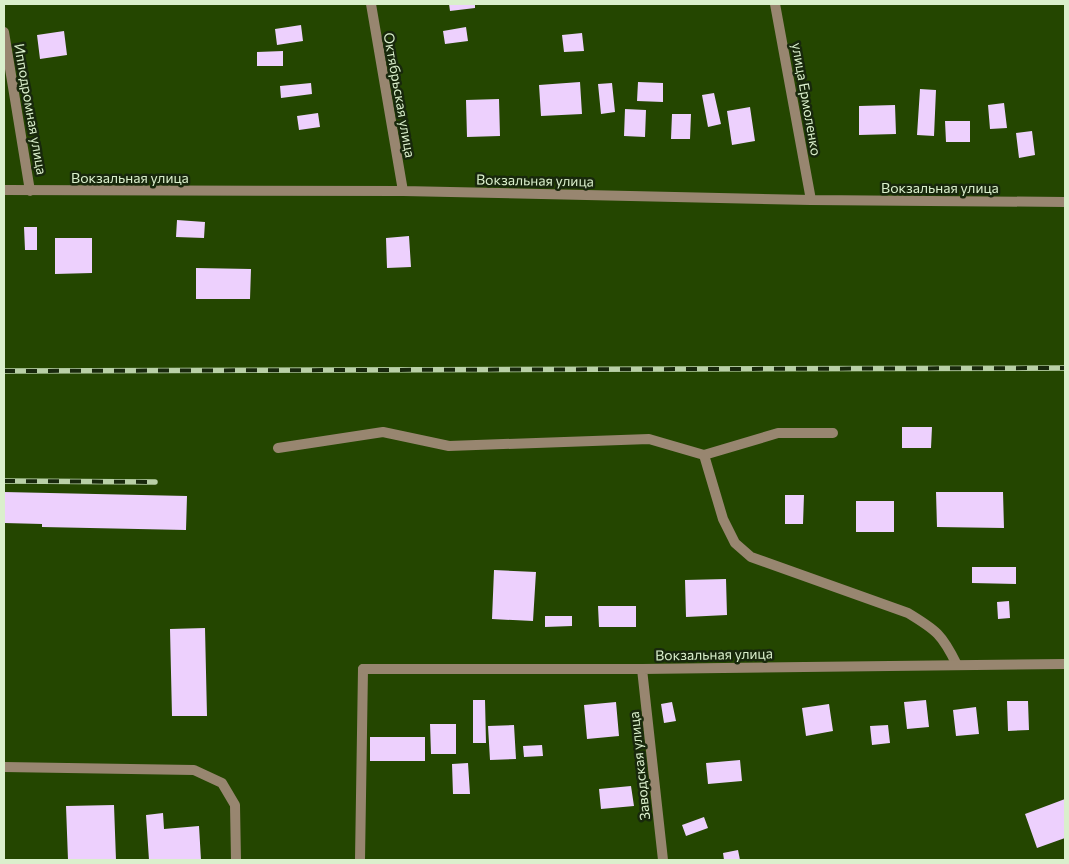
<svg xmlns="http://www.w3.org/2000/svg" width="1069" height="864" font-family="Commissioner,sans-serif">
	<rect width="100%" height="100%" fill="#244600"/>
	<!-- building -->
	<path fill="#edd0fd" d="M449,4H475V8L450,11Z
		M301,25L303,41L277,45L275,29Z
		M466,27L468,41L445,44L443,31Z
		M64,31L67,55L40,59L37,35Z
		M582,33L584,51L564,52L562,35Z
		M283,51V66H257V52Z
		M580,82L582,114L541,116L539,85Z
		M638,82L663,83V102L637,101Z
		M311,83L312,94L281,98L280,86Z
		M612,83L615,112L601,114L598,84Z
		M920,89L936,90L934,136L917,135Z
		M714,93L721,124L708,127L702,95Z
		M499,99L500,136L467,137L466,100Z
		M1004,103L1007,128L990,129L988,105Z
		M895,105L896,134L859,135V106Z
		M750,107L755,141L732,145L727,111Z
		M625,109L646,110L645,137L624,136Z
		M318,113L320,127L299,130L297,116Z
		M672,114H691L690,139H671Z
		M945,121H970V142H946Z
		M1032,131L1035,155L1019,158L1016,133Z
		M177,220L205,222L204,238L176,237Z
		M24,227H37V250H25Z
		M409,236L411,267L387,268L386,238Z
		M55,238H92V273L55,274Z
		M196,268L251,269L250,299H196Z
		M902,427H932L931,448H902Z
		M4,492L187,496L186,530L42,527V524L4,523Z
		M936,492H1003L1004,528L937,527Z
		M785,495H804L803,524H785Z
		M856,501H894V532H856Z
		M972,567H1016V584L972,583Z
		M494,570L536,572L533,621L492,619Z
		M726,579L727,615L686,617L685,580Z
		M1009,601L1010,618L998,619L997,602Z
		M598,606H636V627H599Z
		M545,616H572V626L545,627Z
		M205,628L207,716H172L170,629Z
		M473,700H485L486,743H473Z
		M926,700L929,727L907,729L904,702Z
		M1007,701H1028L1029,730L1008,731Z
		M616,702L619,736L587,739L584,705Z
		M672,702L676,721L664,723L661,704Z
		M829,704L833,731L806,736L802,708Z
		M976,707L979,734L956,736L953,710Z
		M430,724H456V754H431Z
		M514,725L516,759L490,760L488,726Z
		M888,725L890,743L872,745L870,726Z
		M370,737H425V761H370Z
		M542,745L543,756L524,757L523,746Z
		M740,760L742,781L708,784L706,763Z
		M468,763L470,794H453L452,764Z
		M631,786L634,806L601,809L599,789Z
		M1065,799V838L1037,848L1025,814Z
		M114,805L116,860H68L66,806Z
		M163,813L164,829L199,826L201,860H149L146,815Z
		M704,817L708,828L686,836L682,825Z
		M738,850L740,860H724L723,853Z"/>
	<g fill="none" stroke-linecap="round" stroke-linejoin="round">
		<!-- lane -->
		<path stroke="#988670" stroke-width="10" d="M278,448L383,432L449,446L649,439L704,455L778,433H833
			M704,455L723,519L735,543L751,557L908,613C936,630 942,634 957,665
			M4,767L194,770L222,783L235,805L236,860
			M360,860L363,669"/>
		<!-- street -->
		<path stroke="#988670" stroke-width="10" d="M371,4L403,191
			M775,4L811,200
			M4,32L30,191
			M4,190L403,191L811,200L1065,202
			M363,669H642L1065,664
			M642,669L663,860"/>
		<defs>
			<path id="rail" d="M4,371L1065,368
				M4,481L155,482"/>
		</defs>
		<!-- rail casing -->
		<use href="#rail" stroke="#b9d0a7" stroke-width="5.5"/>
		<!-- rail -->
		<use href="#rail" stroke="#18280c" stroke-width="4" stroke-dasharray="11" stroke-linecap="butt"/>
	</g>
	<g text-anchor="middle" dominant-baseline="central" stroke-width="5" stroke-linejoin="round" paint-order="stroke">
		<!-- street labels -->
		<g font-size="14" fill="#daefcc" stroke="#18280c">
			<text transform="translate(400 95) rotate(80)">Октябрьская улица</text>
			<text transform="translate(807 99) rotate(80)">улица Ермоленко</text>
			<text transform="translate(31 109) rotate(80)">Ипподромная улица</text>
			<text x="130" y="177">Вокзальная улица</text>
			<text transform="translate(535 180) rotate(1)">Вокзальная улица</text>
			<text x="940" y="187">Вокзальная улица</text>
			<text transform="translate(714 654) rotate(-1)">Вокзальная улица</text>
			<text transform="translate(639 766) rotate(-96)">Заводская улица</text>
		</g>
	</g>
	<!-- border -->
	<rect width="1069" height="864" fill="none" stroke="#daefcc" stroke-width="10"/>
</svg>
